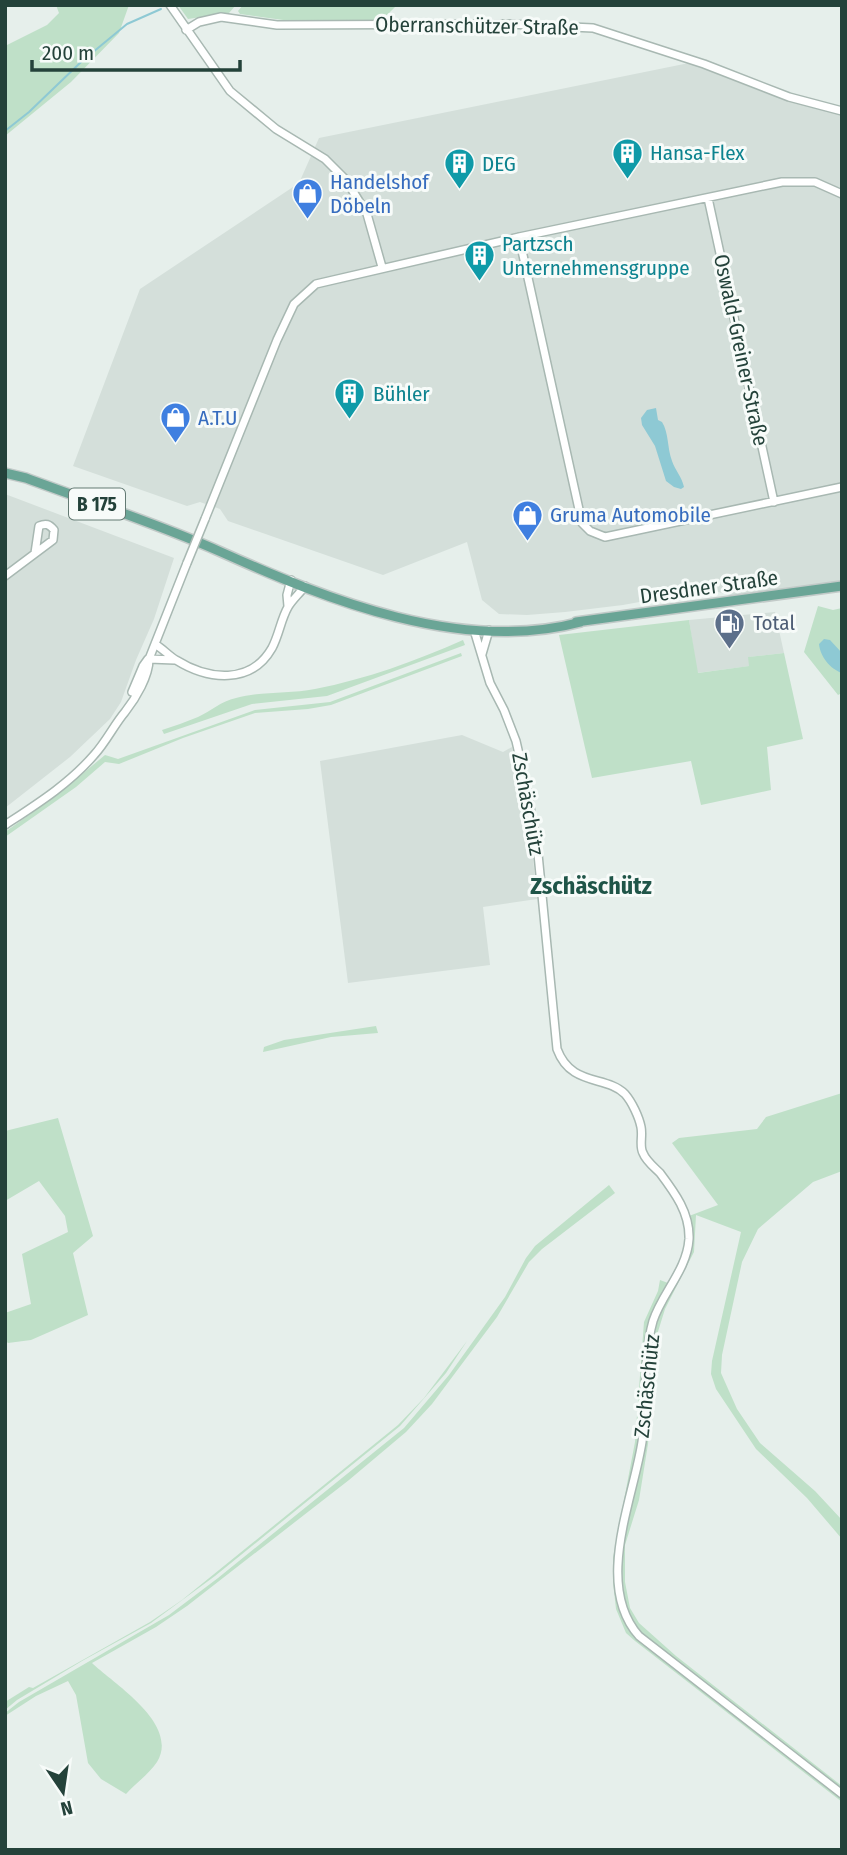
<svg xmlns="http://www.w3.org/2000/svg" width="847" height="1855" font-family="'Fira Sans Condensed',sans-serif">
	<rect width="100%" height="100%" fill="#e6efeb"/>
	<!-- built -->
	<path fill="#d4dfda" d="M689,63L768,94L842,114V581L733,597L710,589L623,605L565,612L527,615L499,614L482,600L467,542L383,575L228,521L220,509L200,502L187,506L73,466L140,289L299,183L319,138Z
		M5,494L174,558L154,619L136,660L121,702L110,719L70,757L5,808Z
		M775,612L784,653L749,657L750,666L697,673L689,620Z
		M462,735L503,752L512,747L531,838L537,899L483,907L490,965L348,983L320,761Z"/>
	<!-- green -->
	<path fill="#bfe0c8" d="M56,5H129L119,33L71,82L5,136V46L47,25L59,13Z
		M178,5H236L229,13L188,19Z
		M243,5H397L386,16L375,20H283L240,14L238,11Z
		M818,606L833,610L842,608V693L838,695L804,652Z
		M689,620L698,673L749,666L748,657L784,653L803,739L767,747L771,790L701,805L691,761L592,778L559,635Z
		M463,640L465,645L327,696L252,704L164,734L162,730C174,726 186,722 198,717C211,711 221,701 236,698C262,691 289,694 315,689C366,679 416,661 463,640Z
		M461,653L462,656L331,705L308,709L255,713L183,738L119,764L105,762L76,787L5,837V832L57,795L105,755L118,759L255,710L330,702Z
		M376,1026L378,1033L331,1037L263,1052L264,1047L284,1040Z
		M842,1093V1171L813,1182L758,1229L742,1262L722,1355L721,1373L737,1409L760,1443L815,1491L842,1520V1539L807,1498L756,1449L716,1389L711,1374L712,1361L741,1232L696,1215L694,1252L665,1309L656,1338L648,1444L639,1500L625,1545V1582L630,1608L639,1623L676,1656L842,1786V1790L738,1707L641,1634L625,1608L621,1557L649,1379L652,1339L662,1307L687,1261L689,1216L718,1205L672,1143L679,1138L757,1129L766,1117Z
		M58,1118L93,1236L73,1253L88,1315L31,1340L8,1343L5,1340V1313L31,1304L22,1254L68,1232L65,1216L39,1181L5,1201V1131Z
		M609,1185L615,1193L542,1249L529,1262L497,1317L432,1404L406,1432L349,1480L187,1606L156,1627L92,1663C114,1684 180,1724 157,1762C149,1774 135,1784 126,1794L101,1779L88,1763L76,1695L68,1681L36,1696L5,1716V1713L19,1702L169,1615L218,1578L404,1428L449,1375L505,1297L526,1258L535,1246Z
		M660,1280L668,1283L656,1305L639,1443L621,1530V1609L627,1626L637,1638L842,1798V1802L635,1641L626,1633L616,1609L613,1582V1558L635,1442L644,1322L658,1291Z
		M467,1341L446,1373L400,1426L215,1576L151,1623L82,1661L17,1700L5,1710V1702L29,1687L33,1688L150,1622L182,1600L398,1425L424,1398Z"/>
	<!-- water -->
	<path fill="#8ec9d4" d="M656,408L658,420L662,422C669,433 667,448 672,461C675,470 682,477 684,487L681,489L674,487L666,481L655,446L642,425L641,418L647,410Z
		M824,639L830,640L842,653V673C830,669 820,656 819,644Z"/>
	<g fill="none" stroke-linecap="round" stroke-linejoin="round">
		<!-- stream -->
		<path stroke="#8ec9d4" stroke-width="2" d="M5,131L29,112L81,62L127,24L161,9"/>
		<defs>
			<path id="minor" d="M170,5L230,91L276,129L325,159L346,180L367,214L382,267
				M186,30L199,22L221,17L277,25L507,24L593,28L704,64L789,97L842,111
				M708,198L774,502
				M519,237L582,523L590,531L605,537L842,487
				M205,519L277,340L294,304L316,284L519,237L782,182H815L842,194
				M5,576L53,540L54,530C49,524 46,523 39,526L35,553
				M288,606L287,595L291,580
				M474,630L490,683L504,710L516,741L527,789L538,854L557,1049C571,1087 606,1075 625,1094C632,1102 639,1117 641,1127C643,1136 639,1146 643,1153C646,1161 654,1167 660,1173C675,1193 690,1213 689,1239C687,1270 662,1293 653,1321C642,1360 648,1403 642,1442C633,1500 594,1585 639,1636L842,1794
				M155,644C163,649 169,656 176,660C208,680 251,685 272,648C279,635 281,619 288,607C292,600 300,593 305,586
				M482,654L489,630
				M149,659L175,660
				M132,692L143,666L148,659
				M5,825C37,804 69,784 94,755C106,742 114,725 125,712C136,698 149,676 149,659L187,563"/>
			<path id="major" d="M5,473L26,478C90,502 159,524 221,552C328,600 462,654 581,622
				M576,622L842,586"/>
		</defs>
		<!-- minor casing -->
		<use href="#minor" stroke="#a8b8b2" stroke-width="10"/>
		<!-- major casing -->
		<use href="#major" stroke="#c2cac8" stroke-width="12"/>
		<!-- minor -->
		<use href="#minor" stroke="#fff" stroke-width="7"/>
		<!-- major -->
		<use href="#major" stroke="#6aa596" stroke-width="9"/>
		<defs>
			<path id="minor-bridge" d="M187,563L205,519"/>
		</defs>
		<!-- minor-bridge casing -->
		<use href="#minor-bridge" stroke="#a8b8b2" stroke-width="10" stroke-linecap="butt"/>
		<!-- minor-bridge -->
		<use href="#minor-bridge" stroke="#fff" stroke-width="7"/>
	</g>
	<!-- icons -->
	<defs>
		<symbol id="building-pin" viewBox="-11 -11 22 30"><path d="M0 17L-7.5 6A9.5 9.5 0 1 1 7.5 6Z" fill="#0f9aa8" stroke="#f7fbf9"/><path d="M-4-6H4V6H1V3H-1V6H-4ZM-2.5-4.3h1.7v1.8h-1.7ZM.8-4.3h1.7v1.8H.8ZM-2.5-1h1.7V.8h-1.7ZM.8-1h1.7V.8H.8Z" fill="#fff"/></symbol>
		<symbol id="shop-pin" viewBox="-11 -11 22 30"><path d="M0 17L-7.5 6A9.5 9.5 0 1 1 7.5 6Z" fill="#3f7fe0" stroke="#f7fbf9"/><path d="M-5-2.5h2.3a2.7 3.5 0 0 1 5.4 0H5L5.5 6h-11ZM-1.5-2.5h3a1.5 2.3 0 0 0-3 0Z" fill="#fff"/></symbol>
		<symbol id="fuel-pin" viewBox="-11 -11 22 30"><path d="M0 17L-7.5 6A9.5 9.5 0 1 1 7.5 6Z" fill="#5c6f8a" stroke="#f7fbf9"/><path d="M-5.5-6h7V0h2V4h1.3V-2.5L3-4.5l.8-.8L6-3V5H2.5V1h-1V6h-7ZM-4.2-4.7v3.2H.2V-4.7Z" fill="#fff"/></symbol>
	</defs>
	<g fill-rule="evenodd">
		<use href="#building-pin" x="610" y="136" width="35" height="47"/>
		<use href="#building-pin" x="442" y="146" width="35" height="47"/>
		<use href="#shop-pin" x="290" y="176" width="35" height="47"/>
		<use href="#building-pin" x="462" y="238" width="35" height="47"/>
		<use href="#building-pin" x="332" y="376" width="35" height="47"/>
		<use href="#shop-pin" x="158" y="400" width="35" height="47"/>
		<use href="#shop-pin" x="510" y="498" width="35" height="47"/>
		<use href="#fuel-pin" x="712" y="606" width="35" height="47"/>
	</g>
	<g text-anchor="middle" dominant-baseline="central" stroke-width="6" stroke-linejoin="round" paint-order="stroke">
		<!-- shield labels -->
		<rect fill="#f7fbf9" stroke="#637a73" stroke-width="2" x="69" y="488.5" width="56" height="31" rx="5"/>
		<g font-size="19" font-weight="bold" fill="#24423a">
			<text x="97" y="504">B 175</text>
		</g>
		<!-- street labels -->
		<g font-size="21" fill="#24423a" stroke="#f7fbf9">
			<text transform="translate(477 26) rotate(1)">Oberranschützer Straße</text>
			<text transform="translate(741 350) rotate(78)">Oswald-Greiner-Straße</text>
			<text transform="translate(709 587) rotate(-8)">Dresdner Straße</text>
			<text transform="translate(528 804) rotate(80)">Zschäschütz</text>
			<text transform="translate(647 1386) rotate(-84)">Zschäschütz</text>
		</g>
		<!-- culture labels -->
		<g font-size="21" fill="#0d838f" stroke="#f7fbf9" text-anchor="start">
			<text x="650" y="153">Hansa-Flex</text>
			<text x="482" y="164">DEG</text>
			<text x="502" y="244">Partzsch<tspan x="502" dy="24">Unternehmensgruppe</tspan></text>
			<text x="373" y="394">Bühler</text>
		</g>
		<!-- shop labels -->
		<g font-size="21" fill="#366cbe" stroke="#f7fbf9" text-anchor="start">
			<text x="330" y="182">Handelshof<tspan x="330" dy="24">Döbeln</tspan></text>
			<text x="198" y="418">A.T.U</text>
			<text x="550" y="515">Gruma Automobile</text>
		</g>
		<!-- service labels -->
		<g font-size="21" fill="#4e5e75" stroke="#f7fbf9" text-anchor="start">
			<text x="753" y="623">Total</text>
		</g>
		<!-- quarter labels -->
		<g font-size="24" font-weight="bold" fill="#1f5548" stroke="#f7fbf9">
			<text x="591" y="886">Zschäschütz</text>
		</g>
	</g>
	<!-- border -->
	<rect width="847" height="1855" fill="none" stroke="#24423a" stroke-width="14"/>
	<!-- north arrow -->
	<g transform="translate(63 1792) rotate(167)" stroke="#f7fbf9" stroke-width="5" paint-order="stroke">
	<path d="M0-5L12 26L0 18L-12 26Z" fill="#24423a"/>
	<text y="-10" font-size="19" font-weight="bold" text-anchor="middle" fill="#24423a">N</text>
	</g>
	<!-- scale -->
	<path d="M32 60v10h208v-10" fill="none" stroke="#24423a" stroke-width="3.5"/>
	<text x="42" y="60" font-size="21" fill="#24423a" stroke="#f7fbf9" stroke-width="5" paint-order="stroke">200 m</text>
</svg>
